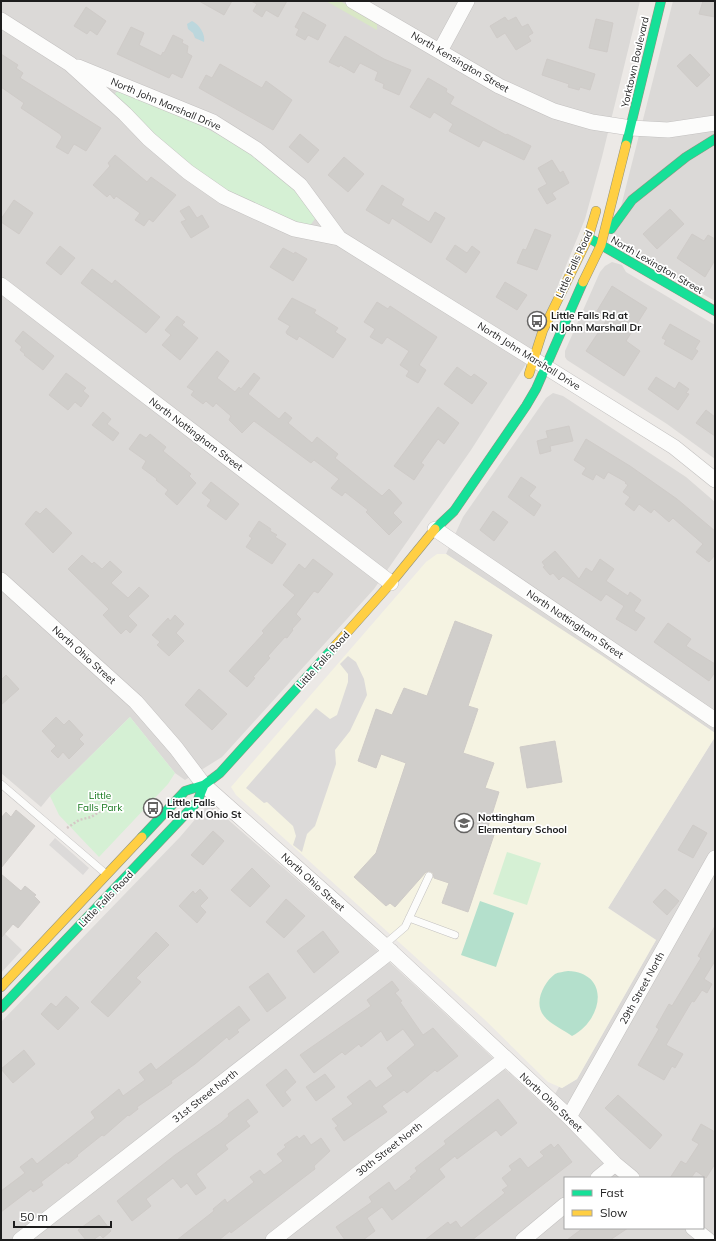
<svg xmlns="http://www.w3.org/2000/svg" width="716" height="1241" font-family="Mulish,sans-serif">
	<rect width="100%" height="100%" fill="#ece9e6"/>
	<!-- residential -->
	<path fill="#dbd9d7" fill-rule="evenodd" d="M1,1H640L602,157L585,219L526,364L471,450L374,589L222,757L185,780L175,773L130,717L50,796L41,807L1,773Z
		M673,1H715V301L612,242Z
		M612,262L622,265L626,272L715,325V459L667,424L567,360L565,357V351L600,272L605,266Z
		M553,393L563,396L686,477L715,502V733L446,554L463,517L546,398Z
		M715,737V1240H1V1022L180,837L209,803L355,930L547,1108L559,1087L562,1088L577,1079L656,940L608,908ZM565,1178H703V1228H565Z
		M1,930L22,950L1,973Z"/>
	<!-- education -->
	<path fill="#f5f3e2" d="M437,554H446L601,655L715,733V737L608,908L656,940L577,1079L562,1088L548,1082L484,1019L236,795L231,787L426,562Z"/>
	<!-- grass -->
	<path fill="#d9e7c6" d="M326,1H340L372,19L377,24V30Z"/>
	<!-- park -->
	<path fill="#d5f0d4" d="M119,89C190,119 270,151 317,216L309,227L227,192L166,146L114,95Z
		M130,717L175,773L168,784L99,857L59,815L50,796Z
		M507,852L541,863L527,905L493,894Z"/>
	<!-- pitch -->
	<path fill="#b4e0cc" d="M480,901L514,913L496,967L461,955Z
		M568,971C611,973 603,1020 572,1036C564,1030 550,1024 544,1016C533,1003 544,982 555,974C559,972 563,972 568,971Z"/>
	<!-- parking -->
	<path fill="#dcdad9" d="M348,656L356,662L364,679L367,695L350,731L335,750L336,764L315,826L307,834L302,852L293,845L296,836L293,826L267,802L264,803L246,788L316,708L330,719L337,715L348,682V674L340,664Z
		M55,838L89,868L83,875L49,845Z"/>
	<!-- water -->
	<path fill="#bcd7dd" d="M192,21C199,24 206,35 204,42L195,38L193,33L188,29L187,24Z"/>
	<!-- building -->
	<path fill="#d0cecb" stroke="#cfcbc8" d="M199,1H232L224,15Z
		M251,1H287L278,17L266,10L262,17L253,11L257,4Z
		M703,1H715V17L699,14Z
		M86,7L106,21L97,35L90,30L87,34L74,26Z
		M303,12L326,25L318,40L308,35L305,40L296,35L299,29L295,27Z
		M505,17L508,21L516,17L522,27L528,24L533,33L528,36L531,41L516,50L505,33L497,38L490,26Z
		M596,19L613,23L607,52L589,48Z
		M131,27L144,33L139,45L161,56L163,52L164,53L173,35L183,40L182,43L188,46L187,53L192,56L182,78L172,73L169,78L117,54Z
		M345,36L384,59L411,70L399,95L383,88L384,84L375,80L378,72L360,63L354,73L340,65L339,67L329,62Z
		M1,54L18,65L16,68L23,73L20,78L101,128L86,151L74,144L68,154L56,147L62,137L60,134L21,108L24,103L1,87Z
		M690,54L710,75L697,87L677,66Z
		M547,59L595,74L590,90L580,87L579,90L568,87L569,84L542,75Z
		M220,64L262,88L266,81L292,100L273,130L199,88L206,75L212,78Z
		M428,78L447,89L446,92L454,97L450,104L506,135L507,134L531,146L524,160L483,140L479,147L449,131L453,124L434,112L430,118L410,107Z
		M300,134L319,150L308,163L289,147Z
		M115,155L147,182L151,177L176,195L153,222L149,219L144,226L135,220L140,213L116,196L114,199L110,194L107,197L93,185L110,166L108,163Z
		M344,157L364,174L348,192L328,175Z
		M552,160L560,173L563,171L569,183L552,193L556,199L547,204L538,189L547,184L538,168Z
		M382,185L404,199L401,205L429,222L435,212L445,218L431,243L392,218L389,224L366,210Z
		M14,200L33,213L19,234L1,222V219Z
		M189,206L197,218L202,215L209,227L191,238L181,222L186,220L180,211Z
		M670,209L684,224L657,249L643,234Z
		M535,229L551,235L537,270L517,263L523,249L526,250Z
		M692,234L704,241L708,235L715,239V260L705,277L677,258Z
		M455,245L467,253L472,246L480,252L466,273L446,259Z
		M60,246L75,258L61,275L46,263Z
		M283,248L294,254L295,252L307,259L293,281L270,267Z
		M92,269L112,284L115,280L160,317L146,333L81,283Z
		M505,282L527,295L517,310L496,297Z
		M612,286L647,308L626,341L640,351L624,376L586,351L608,318L597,311Z
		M292,298L316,310L314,313L338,328L335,332L346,339L333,358L299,336L297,340L287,334L286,332L290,326L278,319Z
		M377,302L388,309L390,306L437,337L419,365L426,370L418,383L406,376L409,371L400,365L409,351L387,337L382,344L370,337L375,329L364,322Z
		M177,316L185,322L182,325L198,338L180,360L162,345L171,335L165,330Z
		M670,324L700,341L695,349L698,351L692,360L664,344L666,340L662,338Z
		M23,331L54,356L43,370L24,355L25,354L20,350L22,347L15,341Z
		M217,351L229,361L217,378L235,392L239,387L241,389L254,373L260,378L248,394L279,419L285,412L292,418L288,423L312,443L317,437L338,454L335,458L382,496L389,489L402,503L393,513L402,522L389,535L366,512L368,510L345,492L342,496L331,488L339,479L314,460L311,463L254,421L242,433L229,420L231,416L216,403L213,407L206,401L203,404L191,395L194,391L187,387Z
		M457,367L471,377L474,374L487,383L472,404L444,384Z
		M66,373L86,388L83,391L89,396L81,407L75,402L68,410L49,395Z
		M656,377L675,389L679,382L689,389L686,393L689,394L678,410L648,389Z
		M438,407L459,423L444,444L438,439L421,463L424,465L414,480L394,466Z
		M706,410L715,417V436L696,423Z
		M103,412L111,419L107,424L119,433L113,441L92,425Z
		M569,426L573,441L550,446L551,451L540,454L537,441L548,438L546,431Z
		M140,434L146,438L150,434L166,447L163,451L191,474L189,476L196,483L177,505L165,494L168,490L156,480L157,479L142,468L146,461L129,449Z
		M586,439L630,466L677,499L715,531V555L709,562L696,552L703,544L673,518L669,522L654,509L651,513L639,504L634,511L625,504L630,497L623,492L628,485L625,483L626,482L608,472L604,479L596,474L593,480L582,474L586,468L574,460Z
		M521,477L536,487L529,496L541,505L534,516L508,497Z
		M211,482L239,504L226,520L207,506L211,500L202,493Z
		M46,508L72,533L53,553L25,524L36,511L40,514Z
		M493,511L508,522L494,541L480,530Z
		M259,521L271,529L270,531L277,535L275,537L286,544L272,564L246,547L252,538L249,536Z
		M555,551L579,579L586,568L592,572L600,559L614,569L606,581L628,596L630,592L641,600L634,611L645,618L636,631L616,619L624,606L606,594L601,601L563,576L559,580L553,573L550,575L543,567L545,566L542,562Z
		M82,555L92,564L94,562L102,569L110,561L122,572L111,583L128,598L139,587L149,596L128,616L137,625L130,633L126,629L121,634L103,615L109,609L68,569Z
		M313,559L333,574L318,593L314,591L296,614L301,619L292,629L293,630L287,638L285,637L268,656L270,658L253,677L255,678L247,687L229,671L264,633L262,631L295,595L283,585L299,564L305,569Z
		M175,615L184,624L176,633L184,641L169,656L157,645L160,642L152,635L168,618L170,621Z
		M455,621L492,635L468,706L478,709L463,753L494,763L485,788L499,792L486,833L494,835L468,912L442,903L449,883L434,878L433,873L429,871L426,872L395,907L390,903L386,906L354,877L376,853L406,763L381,754L376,768L358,761L376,709L392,715L404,688L427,696Z
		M668,623L691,639L686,646L715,664V672L709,681L654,642Z
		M6,675L19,689L1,705V680Z
		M199,689L227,714L212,730L185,705Z
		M56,717L64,725L69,720L83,735L79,739L84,744L69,759L63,752L58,758L51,751L56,746L42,731Z
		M555,741L562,782L527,788L520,747Z
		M16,810L35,826L1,868V818L6,812L11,817Z
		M693,825L707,833L693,858L678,850Z
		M213,831L224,841L203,865L191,855Z
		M252,868L270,886L250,907L231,890Z
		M1,874L21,891L25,886L36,895L34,896L40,902L18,928L13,924L1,938Z
		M200,889L208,898L200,906L206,912L197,923L179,906L193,891L195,894Z
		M665,889L679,901L667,915L653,902Z
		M286,899L305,916L284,938L266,922Z
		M715,926V961L704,979L712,984L707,993L702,990L694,1002L692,1001L666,1045L683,1054L675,1068L672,1066L664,1080L638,1065L659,1029L656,1027L669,1004L672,1006L701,958L698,956Z
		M323,931L339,952L314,973L297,951Z
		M156,932L169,945L136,978L141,982L108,1017L91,1002Z
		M268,973L286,998L267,1012L249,987Z
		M392,981L399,990L395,993L402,1001L400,1002L423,1035L433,1028L458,1056L437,1072L435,1070L407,1093L404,1090L382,1106L387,1112L344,1141L335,1128L338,1126L332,1119L353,1104L347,1097L370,1080L376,1088L393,1076L387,1068L415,1045L403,1029L387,1041L381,1031L361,1047L359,1044L345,1055L342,1052L314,1073L300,1055L371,1006L367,1000Z
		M66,996L79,1008L58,1030L41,1014L51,1003L56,1007Z
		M239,1006L250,1020L237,1030L239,1032L229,1040L227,1037L195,1064L171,1081L172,1083L137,1107L138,1109L129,1116L128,1115L104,1136L102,1135L77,1155L78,1156L68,1164L67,1162L41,1182L43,1185L33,1192L31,1189L1,1212V1191L25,1173L20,1167L32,1158L37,1164L95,1118L91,1112L119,1089L123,1096L145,1080L139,1072L151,1063L156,1070Z
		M24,1050L35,1064L13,1083L1,1069Z
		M286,1069L296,1082L285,1092L291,1100L283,1107L266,1085Z
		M325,1074L335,1087L316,1101L306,1087Z
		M618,1095L662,1135L650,1149L605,1108Z
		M248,1099L258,1112L246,1121L250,1126L225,1145L228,1149L196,1174L206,1188L196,1195L187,1183L181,1188L173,1178L146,1199L151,1206L132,1221L117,1201L175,1155L221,1123L229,1116L228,1114Z
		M498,1099L517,1123L501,1136L496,1130L457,1159L455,1156L439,1169L445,1177L392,1220L382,1207L367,1218L375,1231L363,1240H345L336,1227L372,1202L369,1197L389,1182L395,1191L412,1178L410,1177L417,1171L415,1168L446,1144L444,1141Z
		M701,1124L715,1132V1164L706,1178L696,1171L691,1178H670L681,1161L686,1164L699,1144L692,1140Z
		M304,1135L311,1145L321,1138L330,1151L314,1166L315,1169L231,1233L230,1231L219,1240H177L214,1211L213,1209L225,1199L227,1203L254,1182L250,1177L260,1170L264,1175L283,1161L277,1154L286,1147L284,1145L297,1136L299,1139Z
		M551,1144L554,1148L558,1144L572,1162L472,1240H425L448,1222L450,1225L456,1221L461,1228L505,1193L502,1190L508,1186L502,1178L512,1170L509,1166L520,1158L528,1168L544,1156L540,1152Z
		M99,1215L111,1231L103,1238L100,1235L93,1240H86L78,1230Z
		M583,1228H628L610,1240H567Z"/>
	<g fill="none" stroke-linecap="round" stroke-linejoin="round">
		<defs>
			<path id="lane" d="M1,784L105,873
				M409,918L455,935
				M384,945L405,927L429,876"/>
			<path id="street" d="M353,1L499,86L554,111L592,122L631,128L668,130L715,123
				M1,20L70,64L125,114L149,139L188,172L224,197L294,229L339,238L674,447L715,480
				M440,51L467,1
				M78,67L213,122L256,149L300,185L339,238
				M1,285L391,583
				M435,529L715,720
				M1,580L136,702L176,748L204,785L384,945L569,1117L615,1164L632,1178
				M569,1117L715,858
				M598,1178L615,1164
				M693,1228L708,1240
				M20,1240L391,951
				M273,1240L505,1059
				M523,1240L565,1205"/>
			<path id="fast" d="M626,145L661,1
				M611,229L632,200L686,157L715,139
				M589,238L715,311
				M435,529L454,511L526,406L536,389L583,282
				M142,837L185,791L204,785L220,773L335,646
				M1,1008L197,802L204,785"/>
			<path id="slow" d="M583,282L601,245L626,145
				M529,374L543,330L588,238L596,211
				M335,646L391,583L435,529
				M1,987L142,837"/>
		</defs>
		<!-- lane casing -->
		<use href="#lane" stroke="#c3c1c0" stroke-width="8"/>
		<!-- street casing -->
		<use href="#street" stroke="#c3c1c0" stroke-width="16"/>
		<!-- fast casing -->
		<use href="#fast" stroke="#93937f" stroke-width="10"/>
		<!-- slow casing -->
		<use href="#slow" stroke="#93937f" stroke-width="10"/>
		<!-- path -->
		<path stroke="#d5c8c6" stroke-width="2.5" stroke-dasharray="2 2" stroke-linecap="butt" d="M67,828L79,820L91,817L104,809L106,801V790"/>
		<!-- lane -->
		<use href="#lane" stroke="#fcfcfb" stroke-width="7"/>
		<!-- street -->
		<use href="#street" stroke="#fcfcfb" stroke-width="15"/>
		<!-- fast -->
		<use href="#fast" stroke="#16e098" stroke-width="9"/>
		<!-- slow -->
		<use href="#slow" stroke="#ffcf43" stroke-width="9"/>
	</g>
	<!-- icons -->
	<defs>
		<symbol id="bus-ring" viewBox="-11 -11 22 22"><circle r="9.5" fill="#fff" stroke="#656463" stroke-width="1.5"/><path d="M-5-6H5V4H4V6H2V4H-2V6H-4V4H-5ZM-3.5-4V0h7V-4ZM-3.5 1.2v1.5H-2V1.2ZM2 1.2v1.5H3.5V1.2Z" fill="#656463"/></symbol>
		<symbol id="school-ring" viewBox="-11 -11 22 22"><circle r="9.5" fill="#fff" stroke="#656463" stroke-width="1.5"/><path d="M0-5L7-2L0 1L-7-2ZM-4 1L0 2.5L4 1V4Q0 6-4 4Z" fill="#656463"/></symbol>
	</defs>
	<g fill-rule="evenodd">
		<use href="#bus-ring" x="526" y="310" width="22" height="22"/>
		<use href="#bus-ring" x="142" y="797" width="22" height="22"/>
		<use href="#school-ring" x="453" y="812" width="22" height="22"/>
	</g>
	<g text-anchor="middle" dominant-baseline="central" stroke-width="3.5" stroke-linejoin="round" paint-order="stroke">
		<!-- street labels -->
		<g font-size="10" fill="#1d1d1d" stroke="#fff">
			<text transform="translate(460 62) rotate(30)">North Kensington Street</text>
			<text transform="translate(635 62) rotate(-77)">Yorktown Boulevard</text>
			<text transform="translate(166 104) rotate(23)">North John Marshall Drive</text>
			<text transform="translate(574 264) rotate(-65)">Little Falls Road</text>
			<text transform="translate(657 265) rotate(30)">North Lexington Street</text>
			<text transform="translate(529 356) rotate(32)">North John Marshall Drive</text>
			<text transform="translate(196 434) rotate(37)">North Nottingham Street</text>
			<text transform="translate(575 624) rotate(34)">North Nottingham Street</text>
			<text transform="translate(84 655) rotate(42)">North Ohio Street</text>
			<text transform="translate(323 660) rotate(-48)">Little Falls Road</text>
			<text transform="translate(313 882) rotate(42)">North Ohio Street</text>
			<text transform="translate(106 899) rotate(-46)">Little Falls Road</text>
			<text transform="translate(642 988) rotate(-61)">29th Street North</text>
			<text transform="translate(205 1096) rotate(-38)">31st Street North</text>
			<text transform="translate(551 1102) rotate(43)">North Ohio Street</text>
			<text transform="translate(389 1149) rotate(-38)">30th Street North</text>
		</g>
		<!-- poi labels -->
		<g font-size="10" font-weight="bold" fill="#1d1d1d" stroke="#fff" text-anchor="start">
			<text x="551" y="315">Little Falls Rd at<tspan x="551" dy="12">N John Marshall Dr</tspan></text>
			<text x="167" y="802">Little Falls<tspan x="167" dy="12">Rd at N Ohio St</tspan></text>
			<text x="478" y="817">Nottingham<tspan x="478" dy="12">Elementary School</tspan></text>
		</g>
		<!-- park labels -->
		<g font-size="10" fill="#127518" stroke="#fff">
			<text x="100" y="795">Little<tspan x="100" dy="12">Falls Park</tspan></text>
		</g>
	</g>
	<!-- border -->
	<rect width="716" height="1241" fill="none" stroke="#1d1d1d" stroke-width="4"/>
	<!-- legend -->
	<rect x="564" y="1177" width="140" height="52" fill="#ffffff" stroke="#a5a5a5"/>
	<rect x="572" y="1190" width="20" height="6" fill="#16e098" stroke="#a5a5a5"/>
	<text x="600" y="1197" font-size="12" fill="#1d1d1d">Fast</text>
	<rect x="572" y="1210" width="20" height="6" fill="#ffcf43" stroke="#a5a5a5"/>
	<text x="600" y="1217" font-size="12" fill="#1d1d1d">Slow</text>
	<!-- scale -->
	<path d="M14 1221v6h97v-6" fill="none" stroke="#1d1d1d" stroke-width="2"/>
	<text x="20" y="1221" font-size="12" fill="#1d1d1d" stroke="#ffffff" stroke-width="3" paint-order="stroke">50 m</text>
</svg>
